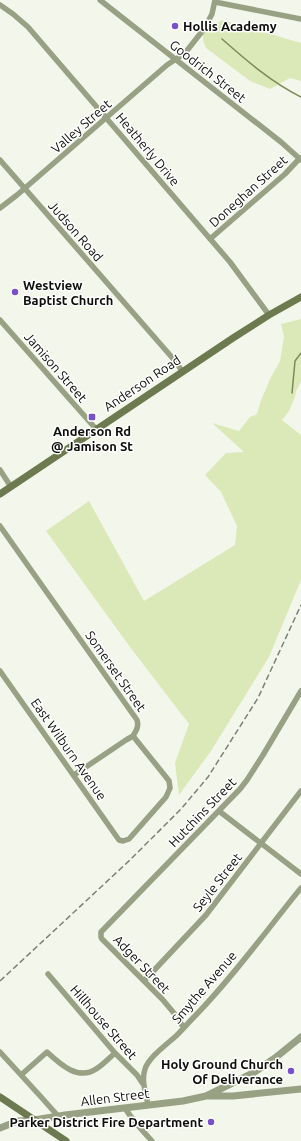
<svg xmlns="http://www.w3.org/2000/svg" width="301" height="1141" font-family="Ubuntu,sans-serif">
	<rect width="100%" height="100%" fill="#f3f6ea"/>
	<!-- green -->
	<path fill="#dbe9b9" d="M222,20L301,43V81L290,78L270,89L250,81L206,48L203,40V33Z
		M301,319V381L296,391L295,397L289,411L282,420L301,435V580L269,657L211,751L179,795L175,763L189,724L130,647L46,531L89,501L144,601L235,545L237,526L221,492L205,475L226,453L244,452L212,423L239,431L250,417L257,414L260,403L270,379L280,361L284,337L281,324Z"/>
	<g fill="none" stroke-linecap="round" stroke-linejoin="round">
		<!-- stream -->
		<path stroke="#7c8958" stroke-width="1.5" d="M222,39C247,61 271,82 301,97
			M292,393L295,361L301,353"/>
		<!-- minor -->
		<path stroke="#99a184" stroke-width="5.5" d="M100,0L281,142L301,160
			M215,2L301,19
			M0,5L13,14L28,27L230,262L269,315
			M0,160L176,362L182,371
			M0,208L17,195L167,65L185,53L204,29L212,14L215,0
			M210,239L285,174L300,158
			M0,320L96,429
			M0,470L11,487
			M0,526L137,720C139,727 136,731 133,736
			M0,671L119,840L123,841L129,839L166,797L170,788L169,781L166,777L133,736
			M74,775L126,740L133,736
			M219,811L301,874
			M48,974L115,1053L137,1075L143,1084
			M144,981L206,915L301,791
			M183,1027L178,1018L163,1000L102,939L101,937V932L240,789L247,780L263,755L301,691
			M0,1052L42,1098L58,1116
			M21,1075L47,1052C60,1064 78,1081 96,1069C103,1065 109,1058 115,1053
			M148,1105C146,1093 141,1081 145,1069C149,1057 166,1045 176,1036C182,1030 188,1023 195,1016C233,977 266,931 301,888
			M125,1108C132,1120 142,1130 152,1141"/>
		<!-- tertiary -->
		<path stroke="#99a184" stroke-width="7" d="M209,1096H233L301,1089
			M0,1128L18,1121L34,1120L65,1115L183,1101L206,1096L253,1073L275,1058L301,1037"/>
		<!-- secondary -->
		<path stroke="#6d794e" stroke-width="7" d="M0,494L233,338L269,315L301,297
			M0,1097L66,1141"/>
		<!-- rail -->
		<path stroke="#7e8078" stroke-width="1.5" stroke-dasharray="6 3" stroke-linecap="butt" d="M0,981L130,860L181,809L208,777L258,698L301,605"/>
	</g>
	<!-- markers -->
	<g fill="#7850c9" stroke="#fff" stroke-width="1.5">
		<circle cx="175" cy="26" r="4"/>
		<circle cx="15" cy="292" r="4"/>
		<rect x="88" y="413" width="8" height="8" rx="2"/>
		<circle cx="291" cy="1071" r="4"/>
		<circle cx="211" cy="1122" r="4"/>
	</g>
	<g text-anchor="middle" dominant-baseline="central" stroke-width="3" stroke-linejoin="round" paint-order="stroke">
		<!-- poi labels -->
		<g font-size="13" font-weight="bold" fill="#0d0e0a" stroke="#fff" text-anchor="start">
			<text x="183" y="26">Hollis Academy</text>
			<text x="23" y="285">Westview<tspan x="23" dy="15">Baptist Church</tspan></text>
			<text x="92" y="431" text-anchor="middle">Anderson Rd<tspan x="92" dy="15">@ Jamison St</tspan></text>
			<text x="283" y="1064" text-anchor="end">Holy Ground Church<tspan x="283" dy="15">Of Deliverance</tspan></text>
			<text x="203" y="1122" text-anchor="end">Parker District Fire Department</text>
		</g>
		<!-- street labels -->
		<g font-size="13" fill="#0d0e0a" stroke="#fff">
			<text transform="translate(208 71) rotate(38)">Goodrich Street</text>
			<text transform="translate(81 126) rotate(-41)">Valley Street</text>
			<text transform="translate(148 149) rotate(50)">Heatherly Drive</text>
			<text transform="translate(248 191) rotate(-42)">Doneghan Street</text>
			<text transform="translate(76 231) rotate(49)">Judson Road</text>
			<text transform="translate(56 367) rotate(49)">Jamison Street</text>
			<text transform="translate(142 383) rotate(-34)">Anderson Road</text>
			<text transform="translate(116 671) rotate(55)">Somerset Street</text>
			<text transform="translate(69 749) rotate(55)">East Wilburn Avenue</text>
			<text transform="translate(202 812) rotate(-46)">Hutchins Street</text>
			<text transform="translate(217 882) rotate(-52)">Seyle Street</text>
			<text transform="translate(142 964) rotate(46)">Adger Street</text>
			<text transform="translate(204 987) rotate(-49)">Smythe Avenue</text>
			<text transform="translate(104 1022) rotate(49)">Hillhouse Street</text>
			<text transform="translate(115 1097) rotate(-7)">Allen Street</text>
		</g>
	</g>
</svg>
